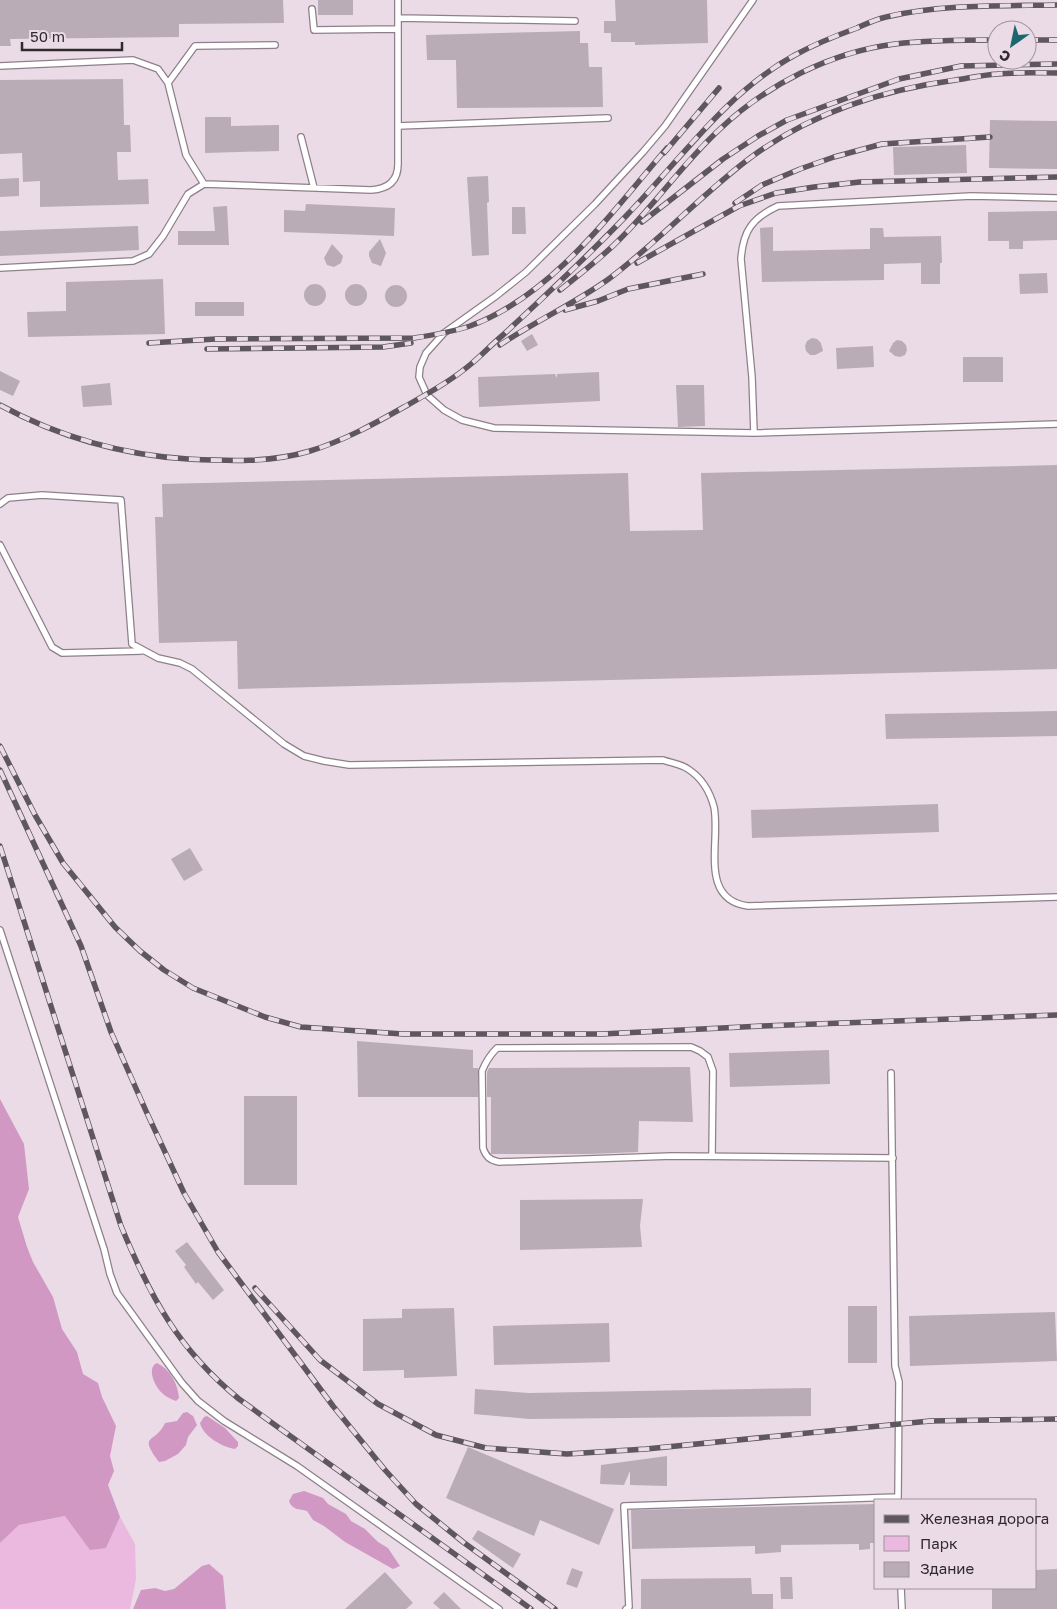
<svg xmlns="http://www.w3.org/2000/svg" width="1057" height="1609" font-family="'Golos Text',sans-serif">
	<rect width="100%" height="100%" fill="#eadbe6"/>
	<!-- green -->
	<path fill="#ebb8e0" d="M66,1516L106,1548L120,1517L135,1544L136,1579L130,1609H0V1543L19,1525Z"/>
	<!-- forest -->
	<path fill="#d198c4" d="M0,1099L24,1144L29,1189L18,1217L27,1247L33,1262L53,1297L62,1329L77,1352L83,1374L98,1383L102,1397L116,1426L110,1456L114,1471L108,1485L120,1517L106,1548L90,1550L65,1516L19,1525L0,1543Z
		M157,1363C170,1369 178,1384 179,1398L176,1401C171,1399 166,1397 162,1393C155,1387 146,1368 157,1363Z
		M187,1412L193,1416L197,1425L188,1437L186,1445L178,1454L165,1461L159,1462C137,1433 156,1444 165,1423L177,1421L183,1413Z
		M207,1416L225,1428L238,1442V1446L235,1449C222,1447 203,1436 200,1423L204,1417Z
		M304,1491L323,1498L328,1504L346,1514L351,1521L365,1529L378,1542L388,1548L400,1566L393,1569L345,1542L324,1526L313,1520L307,1511C299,1509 292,1510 289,1501L293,1494Z
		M209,1564L223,1576L226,1609H133L141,1590L155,1588L165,1591L174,1589L202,1566Z"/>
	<!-- building -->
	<path fill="#baacb7" d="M0,0H283L284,23L179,24V37L10,39L11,46H0Z
		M318,0H353V15H318Z
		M615,0H707L708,43L635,45V42H611V33H604V21H616Z
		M580,31V43H588L589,67H602L603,107L457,108L456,60H427L426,35Z
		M123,79L124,125H130L131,152H117L118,180L148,179L149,204L40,207V181L23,182L22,153L0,154V80Z
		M205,117H231V126L279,125V151L205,153Z
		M990,120L1057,121V169L989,168Z
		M966,145L967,173L894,175L893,147Z
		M488,176L489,202L487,203L489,255L472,256L467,177Z
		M19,178V196L0,197V179Z
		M306,204L395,208L394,236L284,232V210L305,211Z
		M227,206L229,245H178V231H215L213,207Z
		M512,207H525L526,234H512Z
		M1057,211V240L1023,241V249H1009V241H988V212Z
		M138,226L139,250L0,256V231Z
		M773,227V251L870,249V228H883L884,237L941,236L942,263H940V284H921V263L884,264V280L762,282L760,228Z
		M380,239L386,253L381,266L372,263L369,256V252Z
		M332,244L343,256L341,263L334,267L327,265L324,258Z
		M1047,273L1048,293L1020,294L1019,274Z
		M163,279L165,334L28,337L27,312L66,311V282Z
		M345 295a11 11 0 1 1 22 0a11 11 0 1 1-22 0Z
		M304 295a11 11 0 1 1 22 0a11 11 0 1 1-22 0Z
		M385 296a11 11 0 1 1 22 0a11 11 0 1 1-22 0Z
		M195,302H244V316H195Z
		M532,334L538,345L527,351L521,341Z
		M812,338L817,339L821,343L823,351L815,355H810L806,351L805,346L807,341Z
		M897,340L902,341L906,345L907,350L905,355L900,357L895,356L889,351L893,343Z
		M873,346L874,367L837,369L836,348Z
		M963,357H1003V382H963Z
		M0,371L20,381L13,396L0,390Z
		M599,372L600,401L479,407L478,377L555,374L557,378V374Z
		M110,383L112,405L83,407L81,386Z
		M676,385H704L705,426L678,427Z
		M1057,465V669L238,689L237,641L159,643L155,517H163L162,484L628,473L630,531L703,530L701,473Z
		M1057,711V736L886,739L885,714Z
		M938,804L939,832L752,838L751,810Z
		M190,848L203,870L184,881L171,859Z
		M357,1041L473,1050V1068H478V1097H358Z
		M829,1050L830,1084L730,1087L729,1053Z
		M690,1067L693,1122L639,1121L638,1152L590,1154H491V1097H487V1072L489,1068Z
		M244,1096H297V1185H244Z
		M643,1199L640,1226L642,1247L520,1250V1200Z
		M187,1242L224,1290L213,1300L198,1282L196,1284L184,1267L186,1265L175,1251Z
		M848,1306H877V1363H848Z
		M454,1308L457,1376L404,1378V1370L363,1371V1319L402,1318V1309Z
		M1055,1312L1057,1361L910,1366L909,1316Z
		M609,1323L610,1362L494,1365L493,1326Z
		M811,1388V1416L529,1419L474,1414L475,1389L529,1393Z
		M468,1447L614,1509L599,1545L540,1520L534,1536L446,1498Z
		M667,1456V1486L630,1485V1471L624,1485L600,1484L601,1465Z
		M876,1504V1543H870V1549L859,1550V1544L781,1545V1552L755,1554V1546L632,1549L631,1510Z
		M478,1530L521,1554L513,1568L472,1539Z
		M572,1568L583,1572L577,1588L566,1584Z
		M1057,1569V1609H992V1588H1036V1570Z
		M385,1572L413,1603L406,1609H345Z
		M780,1577H792L793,1599H781Z
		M751,1578L752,1594H773V1609H641V1579Z
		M444,1592L461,1609H440L433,1603Z"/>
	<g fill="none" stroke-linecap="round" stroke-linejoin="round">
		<defs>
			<path id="lane" d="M753,0L665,126L643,152L595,204L526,272L496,296L444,333L426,353L420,367L419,377L427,395L444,410L462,420L494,428L754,433L1057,424
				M312,9L314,30L398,29
				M398,18L575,21
				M0,66L133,60L158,69L168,83L186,155L204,184
				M168,83L195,46L275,45
				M398,126L608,118
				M301,137L314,188
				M0,268L133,261L149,254L163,236L188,194L204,184L371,190C388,189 398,181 398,164V0
				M754,433L752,377L741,259C743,231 752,218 778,206L971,196L1057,198
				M0,504L8,498L42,495L121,500L132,644L158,658L180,663L192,669L284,744L304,756L324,761L349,765L663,760C671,763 681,764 688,769C702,778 710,792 714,807C721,841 698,899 748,906L1057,897
				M0,545L52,647L62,653L141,651
				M0,930L104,1249L110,1274L117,1293L182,1383L198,1401L224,1421L297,1466L499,1609
				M712,1156L713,1071L708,1057L700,1051L691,1047L497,1048C490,1055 486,1061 482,1071L483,1148C486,1157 490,1160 499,1162L672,1156L893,1158
				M901,1588L902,1609
				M626,1609L629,1607L624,1506L898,1497L899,1382L895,1366L891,1073"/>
		</defs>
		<!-- lane casing -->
		<use href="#lane" stroke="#8e808a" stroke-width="8"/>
		<!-- lane -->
		<use href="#lane" stroke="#fff" stroke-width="5.5"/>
		<defs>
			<path id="rail" d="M1027,40H1057
				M664,153L719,88
				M735,203L762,185L800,169L834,157L882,144L990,137
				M642,222L723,159L758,136L787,120L899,79L961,66L1057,64
				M637,263L739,206L776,193L814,187L860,182L1057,177
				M560,290C580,274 600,259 618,241C654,206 683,163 720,129C766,85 831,52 895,44C928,40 963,40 997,40
				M565,310L598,301L628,289L703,274
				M149,343L216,339L414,338C433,335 452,332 470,326C552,296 612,212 667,148
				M500,345C535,321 576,303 610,278C659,241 701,195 750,158C811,113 881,90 956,80C969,78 983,75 997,74C1017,72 1037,73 1057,73
				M207,349L383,347L411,343
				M0,405C57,436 122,455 188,459C228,461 270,463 310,451C343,441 374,424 404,407C427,394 451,381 471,364C482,355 492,344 503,335C545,296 587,257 627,215C680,160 727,92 795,55C815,44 835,36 857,28C866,24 876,19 886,17C941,4 1001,6 1057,5
				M0,746L35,815L63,863L115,927L140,951L164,970L193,988L265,1017L301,1027L403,1034H602L762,1026L1057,1015
				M0,770L81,946L111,1032L146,1111L184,1193L218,1252L333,1406L385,1470L416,1504L463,1542L555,1609
				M0,846L121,1226C151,1298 178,1349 239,1399L531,1609
				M255,1288L320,1360L378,1404L436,1435L486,1448L567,1454L646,1449L930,1421L1057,1419"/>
		</defs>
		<!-- rail casing -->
		<use href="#rail" stroke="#5e575d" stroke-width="5.5"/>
		<!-- rail -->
		<use href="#rail" stroke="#eadbe6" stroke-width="4" stroke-dasharray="11" stroke-linecap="butt"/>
	</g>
	<!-- legend -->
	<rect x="874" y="1499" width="162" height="90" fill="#eadbe6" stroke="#9f949c"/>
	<rect x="884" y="1515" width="25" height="8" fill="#5e575d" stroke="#9f949c"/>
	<text x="920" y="1524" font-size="15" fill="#2f2a2e">Железная дорога</text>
	<rect x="884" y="1536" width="25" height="15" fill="#ebb8e0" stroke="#9f949c"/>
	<text x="920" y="1549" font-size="15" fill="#2f2a2e">Парк</text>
	<rect x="884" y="1562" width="25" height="15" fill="#baacb7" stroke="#9f949c"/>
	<text x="920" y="1574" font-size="15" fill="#2f2a2e">Здание</text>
	<!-- north arrow -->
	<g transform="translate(1012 45) rotate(213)"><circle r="24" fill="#eadbe6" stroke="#9f949c"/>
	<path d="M0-4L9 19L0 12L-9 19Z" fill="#1a676d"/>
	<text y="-8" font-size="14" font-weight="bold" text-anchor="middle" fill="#2f2a2e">С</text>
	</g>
	<!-- scale -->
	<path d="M22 42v8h100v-8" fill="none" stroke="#2f2a2e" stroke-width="2.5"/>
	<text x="30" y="42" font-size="15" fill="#2f2a2e" stroke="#eadbe6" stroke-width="4" paint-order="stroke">50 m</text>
</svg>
